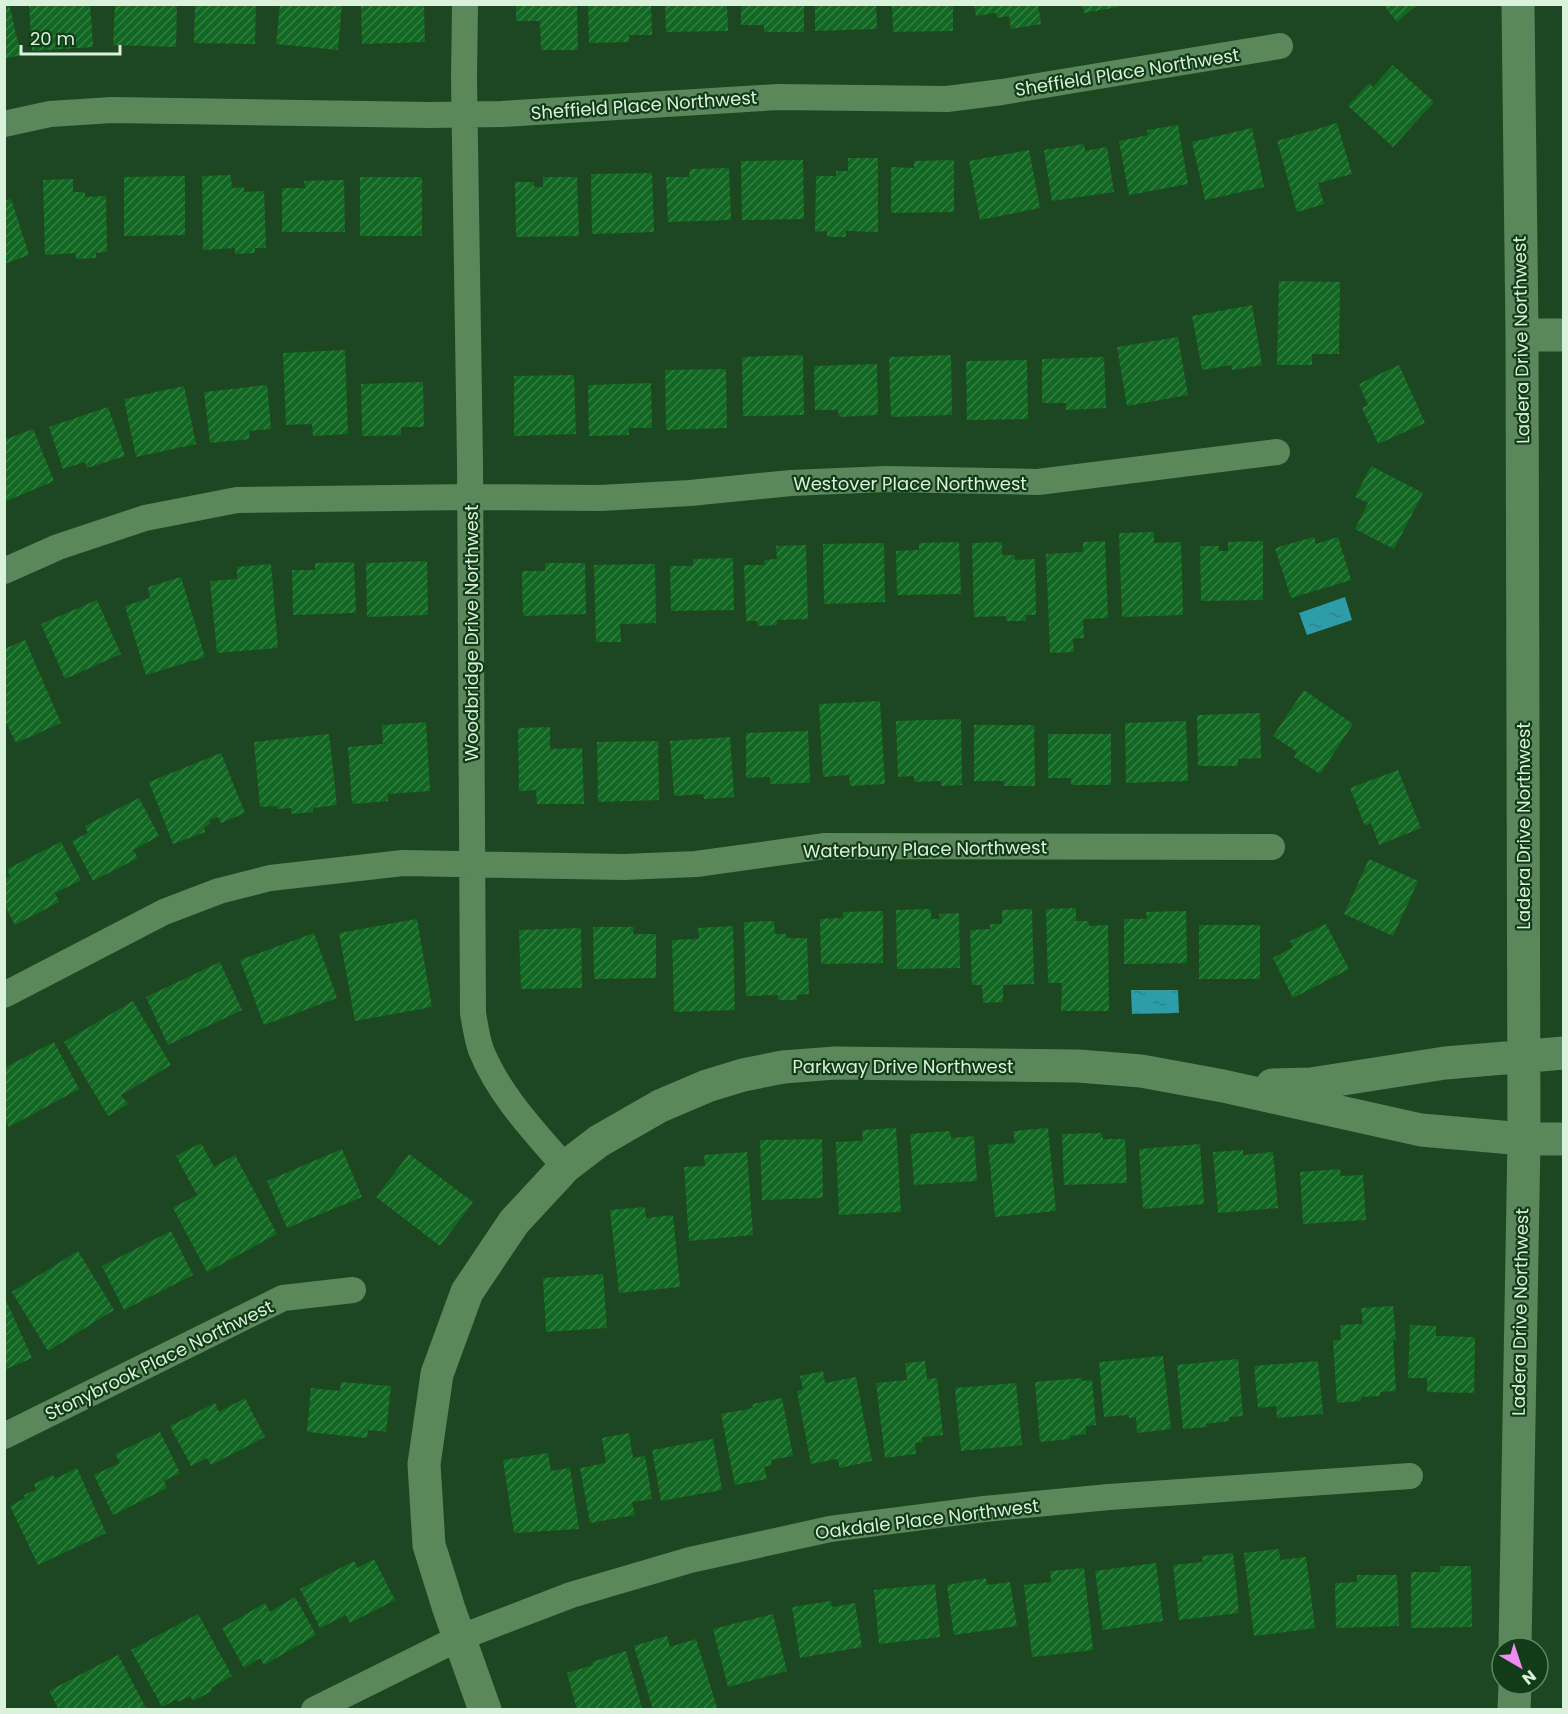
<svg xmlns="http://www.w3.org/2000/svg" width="1568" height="1714" font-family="Poppins,sans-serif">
	<defs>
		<pattern id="water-ripples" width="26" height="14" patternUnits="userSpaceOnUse" patternTransform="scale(1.5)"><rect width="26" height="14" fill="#2c9da9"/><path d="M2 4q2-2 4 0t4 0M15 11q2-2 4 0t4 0" fill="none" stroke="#32848a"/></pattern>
		<pattern id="building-hatch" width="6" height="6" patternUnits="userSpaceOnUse" patternTransform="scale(1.5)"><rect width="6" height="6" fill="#126822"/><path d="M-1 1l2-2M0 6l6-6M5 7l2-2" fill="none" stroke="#347e42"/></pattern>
	</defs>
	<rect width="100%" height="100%" fill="#1d4721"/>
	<!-- water -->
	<path fill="url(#water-ripples)" d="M1345,597L1352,620L1307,635L1299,613Z
		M1131,990H1178L1179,1013L1132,1014Z"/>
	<!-- building -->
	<path fill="url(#building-hatch)" d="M4,4H9L21,55L4,59Z
		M29,4H90L93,47L32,51Z
		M115,4H177L176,47L113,45Z
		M195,4H256L255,44L194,43Z
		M280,4H342L338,50L276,44Z
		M361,4H424L425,42L362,44Z
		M516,4H577L578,50H541L540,21H516Z
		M588,4H651L652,35H629V42L589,43Z
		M665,4H727L728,31L666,32Z
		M741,4H804V32H764V25H741Z
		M815,4H876L877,29L815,31Z
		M892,4H953V31L893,32Z
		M974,4H1038L1041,24L1011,29L1009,16L997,18L996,13L976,16Z
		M1082,4H1117L1118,7L1084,13Z
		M1383,4H1418L1397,22Z
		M1393,65L1434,102L1393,147L1348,106L1369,83L1373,87Z
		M1337,123L1352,174L1318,183L1324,204L1297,212L1277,141Z
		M1178,125L1188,184L1129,195L1119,141L1148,135L1147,130Z
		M1252,128L1264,187L1205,200L1192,142Z
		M1084,144L1085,151L1107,147L1114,192L1052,201L1044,150Z
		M1029,150L1040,208L980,220L969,161Z
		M848,158H878V232L846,231V237H827V231L815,232L816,176H836V171H848Z
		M803,160L804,219L742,220L741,161Z
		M954,160V212L891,213V167L914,168V161Z
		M729,168L731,220L668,222L666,177H689L690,169Z
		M652,173L654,232L592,234L591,174Z
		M231,175L232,188L244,187V192L264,191L266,248H255V253L235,254V248L203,250L202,176Z
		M185,176V235L124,236V177Z
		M360,177H422V236H360Z
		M543,177H577L579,236L516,237L515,182H534V187H543Z
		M73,179V192H85V197L106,196L107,252L96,253V258L76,259V253L45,255L43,180Z
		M344,180L345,232H282V188H305L304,181Z
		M11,199L29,255L4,264V201Z
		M1279,281L1340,282L1339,354H1312V365H1277Z
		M1252,305L1262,365L1232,370L1231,365L1202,370L1192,316Z
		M1178,337L1188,395L1127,406L1117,347Z
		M345,350L348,434L313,436L312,424L286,425L283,353Z
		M803,355L804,415L743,416L742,357Z
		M951,355L952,415L891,417L889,357Z
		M1104,357L1106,408L1066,410V403H1042V359Z
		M1027,360L1028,419L967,420L966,361Z
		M877,364L878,415L839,417L838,410H815L814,366Z
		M1399,365L1425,423L1378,444L1362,408L1368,405L1359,384Z
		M726,369L727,428L666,430L665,370Z
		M574,375L576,434L514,436V376Z
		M423,382L424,427H401V435L362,436L361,384Z
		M651,383L652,428H629V435L589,436L588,385Z
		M267,385L271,429L249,431L250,439L210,443L204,392Z
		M184,386L196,444L136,457L124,399Z
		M108,407L125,456L87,468L85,462L63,469L49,427Z
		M33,429L54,481L4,502V440Z
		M1371,466L1423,493L1394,549L1355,529L1368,503L1355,497Z
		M1154,532V543L1181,542L1183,615L1122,617L1119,533Z
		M1314,537L1316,544L1338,537L1351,580L1291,598L1275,548Z
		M1105,541L1108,618L1083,619L1084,638L1073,639L1074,652L1050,653L1046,554L1083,552V542Z
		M1263,541V600L1201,601L1200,546H1219V551H1228V542Z
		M959,542L961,594L897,595L896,551L919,550V543Z
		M1002,542V555H1015V560L1035,559L1036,615H1026V621H1006V616L974,617L972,543Z
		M884,543L885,602L824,604L823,544Z
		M806,545L808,619L777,620V625L758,626L757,621H746L744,565H765L764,560L777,559L776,546Z
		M733,558L734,610L671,611L670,566H693V559Z
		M427,561L428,615L367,617L366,563Z
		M354,562L356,613L293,615L292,570H315V563Z
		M545,563H585L586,614L523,616L522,571H545Z
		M271,564L278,648L217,653L210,581L237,579V567Z
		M655,564L656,623L620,624L621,642H596L594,565Z
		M181,577L205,657L146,675L125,606L150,598L148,587Z
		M97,600L121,654L65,679L41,624Z
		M25,640L61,723L16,743L4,718V649Z
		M1304,690L1353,724L1320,774L1294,757L1297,752L1273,736Z
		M880,701L885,784L850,786L849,775L823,777L819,704Z
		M1260,713L1261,758L1238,759V766H1198L1197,715Z
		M961,719L962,785L941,786V781L914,782V776L898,777L896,721Z
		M1186,721L1188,781L1126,783L1125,723Z
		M426,722L430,791L388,794V801L352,804L348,747L383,744L382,725Z
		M974,725H1034L1035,786H1004V781H974Z
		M550,727V749L582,748L584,804H537L536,790L519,791L518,728Z
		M808,731L810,783L770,784V777L746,778V733Z
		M329,734L337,805L313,808V812L291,814V808L277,809V806L260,807L254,742Z
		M1048,734H1111V785H1071V778H1048Z
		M730,737L734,797L704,799L703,794L674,796L670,741Z
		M658,741L659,800L598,802L597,742Z
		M221,753L245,813L221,823L218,817L209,820L210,824L204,827L205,832L173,844L149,782Z
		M1398,770L1421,828L1379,845L1371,823L1365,826L1350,788Z
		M139,798L159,836L133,850L138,858L93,881L72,841L88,833L85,826Z
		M61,842L81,880L55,893L59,902L15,925L4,904V879L10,876L7,869Z
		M1369,859L1418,881L1393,936L1344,914Z
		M1076,908V921H1088L1089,926L1108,925L1109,1011H1061L1062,983H1048L1046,909Z
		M931,909V919H940L939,914L959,913L960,968L897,969L896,910Z
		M1032,909L1034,984L1003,985V1002L983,1003L982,985H972L970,930L990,929V924H1002V910Z
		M883,911V963L821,964L820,919L843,918V912Z
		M1186,911L1187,963L1124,964V919H1147L1146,912Z
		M417,919L432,1007L355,1021L339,933Z
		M774,921L775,934H786L787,938H807L809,994L797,995V1000H778V995L746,996L744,922Z
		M1326,924L1349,969L1293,998L1273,958L1293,947L1290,941Z
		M1199,925H1260V979H1199Z
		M733,926L735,1010L674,1012L672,940L699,939L698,928Z
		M593,927H634L633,934H656V978L594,979Z
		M581,928L582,988L521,989L519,930Z
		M314,933L337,998L264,1025L240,960Z
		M220,962L242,1010L168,1045L146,997Z
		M133,1001L171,1065L121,1095L128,1104L108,1116L64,1042Z
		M54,1042L79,1089L9,1127L4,1119V1068Z
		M896,1128L901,1212L839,1215L836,1142L863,1141L862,1130Z
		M1048,1128L1056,1211L995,1217L988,1145L1015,1143L1013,1131Z
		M950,1131L951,1138L974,1136L977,1181L914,1185L910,1134Z
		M1102,1133L1103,1139H1125L1127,1183L1064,1185L1062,1134Z
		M822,1139L823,1198L762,1200L760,1140Z
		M201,1143L214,1167L235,1155L277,1234L207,1272L173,1208L197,1195L176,1156Z
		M1200,1144L1204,1204L1143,1209L1139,1149Z
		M342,1149L362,1197L287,1228L267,1181Z
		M1243,1150V1155L1273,1152L1278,1208L1218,1213L1213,1152Z
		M747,1152L753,1235L689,1241L684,1167L705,1166L704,1155Z
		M409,1154L473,1202L440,1246L376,1197Z
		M1340,1169L1341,1176L1363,1175L1366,1220L1303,1224L1300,1172Z
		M645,1207L646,1218L673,1215L680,1287L619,1293L610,1210Z
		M171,1231L193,1275L124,1310L102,1266Z
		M78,1251L114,1310L48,1351L12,1292Z
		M603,1274L607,1328L546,1332L543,1278Z
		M4,1296L32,1358L4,1370Z
		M1393,1306L1396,1340H1393L1396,1391L1380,1392V1396L1361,1397V1401L1337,1403L1333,1340H1341L1340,1325L1363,1324L1361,1308Z
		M1410,1325L1436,1326V1336L1475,1337L1474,1393L1427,1392V1378H1408Z
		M1163,1356L1171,1429L1137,1433L1136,1417L1129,1418L1128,1415L1104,1417L1099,1362Z
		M1238,1359L1243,1416L1229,1417V1421L1206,1424L1207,1427L1183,1429L1177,1365Z
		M925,1361L927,1379L937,1378L943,1435L922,1437L923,1442L915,1443L916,1454L885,1458L876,1383L907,1380L905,1363Z
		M1318,1361L1323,1414L1277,1418L1276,1406L1258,1408L1254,1366Z
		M823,1371L825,1383L856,1377L872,1461L840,1468L837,1459L811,1464L797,1391L803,1389L800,1376Z
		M1082,1378V1381L1092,1380L1096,1425L1086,1426V1434L1070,1436V1439L1040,1442L1035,1382Z
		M341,1382L391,1386L386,1432L368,1430L367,1438L307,1432L311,1388L340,1391Z
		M1016,1383L1022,1445L961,1451L955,1388Z
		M245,1398L265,1437L211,1465L207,1458L191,1466L170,1426L215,1403L219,1412Z
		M782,1398L793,1456L771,1460L772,1465L764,1467L767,1479L735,1485L721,1414L753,1408L752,1404Z
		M160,1432L180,1473L164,1481L167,1488L113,1515L94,1475L120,1463L115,1454Z
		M629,1433L633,1458L645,1456L652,1499L632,1502L635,1515L590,1523L580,1468L606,1463L602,1438Z
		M713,1439L722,1490L661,1501L652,1450Z
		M548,1453L551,1471L570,1468L579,1529L514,1533L503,1460Z
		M77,1468L106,1533L38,1565L10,1506L25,1498L24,1495L36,1490L34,1484L53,1475L55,1479Z
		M1279,1549L1280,1560L1306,1557L1315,1628L1254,1636L1244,1553Z
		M1233,1553L1239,1613L1179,1620L1173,1565L1203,1562L1202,1556Z
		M374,1559L395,1600L350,1623L346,1615L320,1628L300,1589L354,1561L358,1568Z
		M1156,1563L1163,1621L1103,1630L1095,1571Z
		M1440,1566H1471L1472,1627L1411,1628V1572H1440Z
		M1084,1568L1093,1650L1032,1657L1024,1585L1051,1582L1050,1571Z
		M1357,1575H1397L1399,1626L1336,1628L1335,1583L1357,1582Z
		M986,1578L987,1585L1010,1582L1017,1626L954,1635L947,1585Z
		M935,1584L940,1637L879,1644L874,1590Z
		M295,1597L316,1635L264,1665L260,1658L244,1668L222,1628L265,1603L270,1612Z
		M831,1601L832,1607L855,1603L862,1647L800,1658L792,1607Z
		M198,1614L232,1676L211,1688L212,1691L193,1701L190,1696L178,1702L177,1699L162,1707L131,1650Z
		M773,1614L787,1671L728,1687L713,1629Z
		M667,1636L670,1647L696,1639L717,1708L653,1710L634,1646Z
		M626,1651L642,1708L636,1710H577L567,1673L593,1665L592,1662Z
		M118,1655L147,1710H59L49,1691Z"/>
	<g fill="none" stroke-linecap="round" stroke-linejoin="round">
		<!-- street -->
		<path stroke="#5b875d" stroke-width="26" d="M465,4L464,79L470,462L473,1013C475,1025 477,1039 481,1050C499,1095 534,1131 565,1167
			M4,124L50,114L112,110L430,115L502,114L778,97L947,99L1002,92L1280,46
			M4,571L58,547L145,518L237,500L470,497L600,498L690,493L791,483L886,479L1038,482L1277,452
			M4,995L164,912L219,891L270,878L403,863L624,867L696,864L825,846L1272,847
			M4,1436L283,1298L353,1290
			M314,1710L459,1638L571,1595L690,1560L830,1529L984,1509L1109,1497L1410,1476"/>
		<!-- secondary -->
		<path stroke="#5b875d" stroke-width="33" d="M1522,335H1564
			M1272,1085L1311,1084L1445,1063L1564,1053
			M1515,1648L1524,1139L1522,335L1518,4
			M485,1710L449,1609L429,1545L424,1464L437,1374L467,1292L514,1222L565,1167L599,1141L660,1106L707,1086L743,1075L783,1067L835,1063L1078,1066L1141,1071L1223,1086L1421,1130L1524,1139H1564
			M1514,1710L1515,1684"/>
	</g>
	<g text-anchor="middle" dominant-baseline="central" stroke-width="4.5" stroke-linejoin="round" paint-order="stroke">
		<!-- street labels -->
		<g font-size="18" fill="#daf2db" stroke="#113c17">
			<text transform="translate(1127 72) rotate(-9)">Sheffield Place Northwest</text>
			<text transform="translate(644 105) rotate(-4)">Sheffield Place Northwest</text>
			<text transform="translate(1521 340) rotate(-91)">Ladera Drive Northwest</text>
			<text x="910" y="483">Westover Place Northwest</text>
			<text transform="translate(471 633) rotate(-90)">Woodbridge Drive Northwest</text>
			<text transform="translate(1523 826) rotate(-90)">Ladera Drive Northwest</text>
			<text transform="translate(925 849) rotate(-1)">Waterbury Place Northwest</text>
			<text x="903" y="1066">Parkway Drive Northwest</text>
			<text transform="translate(1520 1312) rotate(-89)">Ladera Drive Northwest</text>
			<text transform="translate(159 1360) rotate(-26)">Stonybrook Place Northwest</text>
			<text transform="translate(927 1519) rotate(-7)">Oakdale Place Northwest</text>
		</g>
	</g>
	<!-- border -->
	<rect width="1568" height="1714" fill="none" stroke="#daf2db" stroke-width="12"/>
	<!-- north arrow -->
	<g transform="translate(1520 1666) rotate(141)"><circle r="28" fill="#113c17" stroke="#618565" stroke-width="1.5"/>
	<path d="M0-4.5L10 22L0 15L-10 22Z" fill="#f08bf5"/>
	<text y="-9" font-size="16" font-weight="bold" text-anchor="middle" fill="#daf2db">N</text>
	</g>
	<!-- scale -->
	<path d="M21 45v9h99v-9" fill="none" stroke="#daf2db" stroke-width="3"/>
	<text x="30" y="45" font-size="18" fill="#daf2db" stroke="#113c17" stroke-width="4.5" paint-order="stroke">20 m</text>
</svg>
